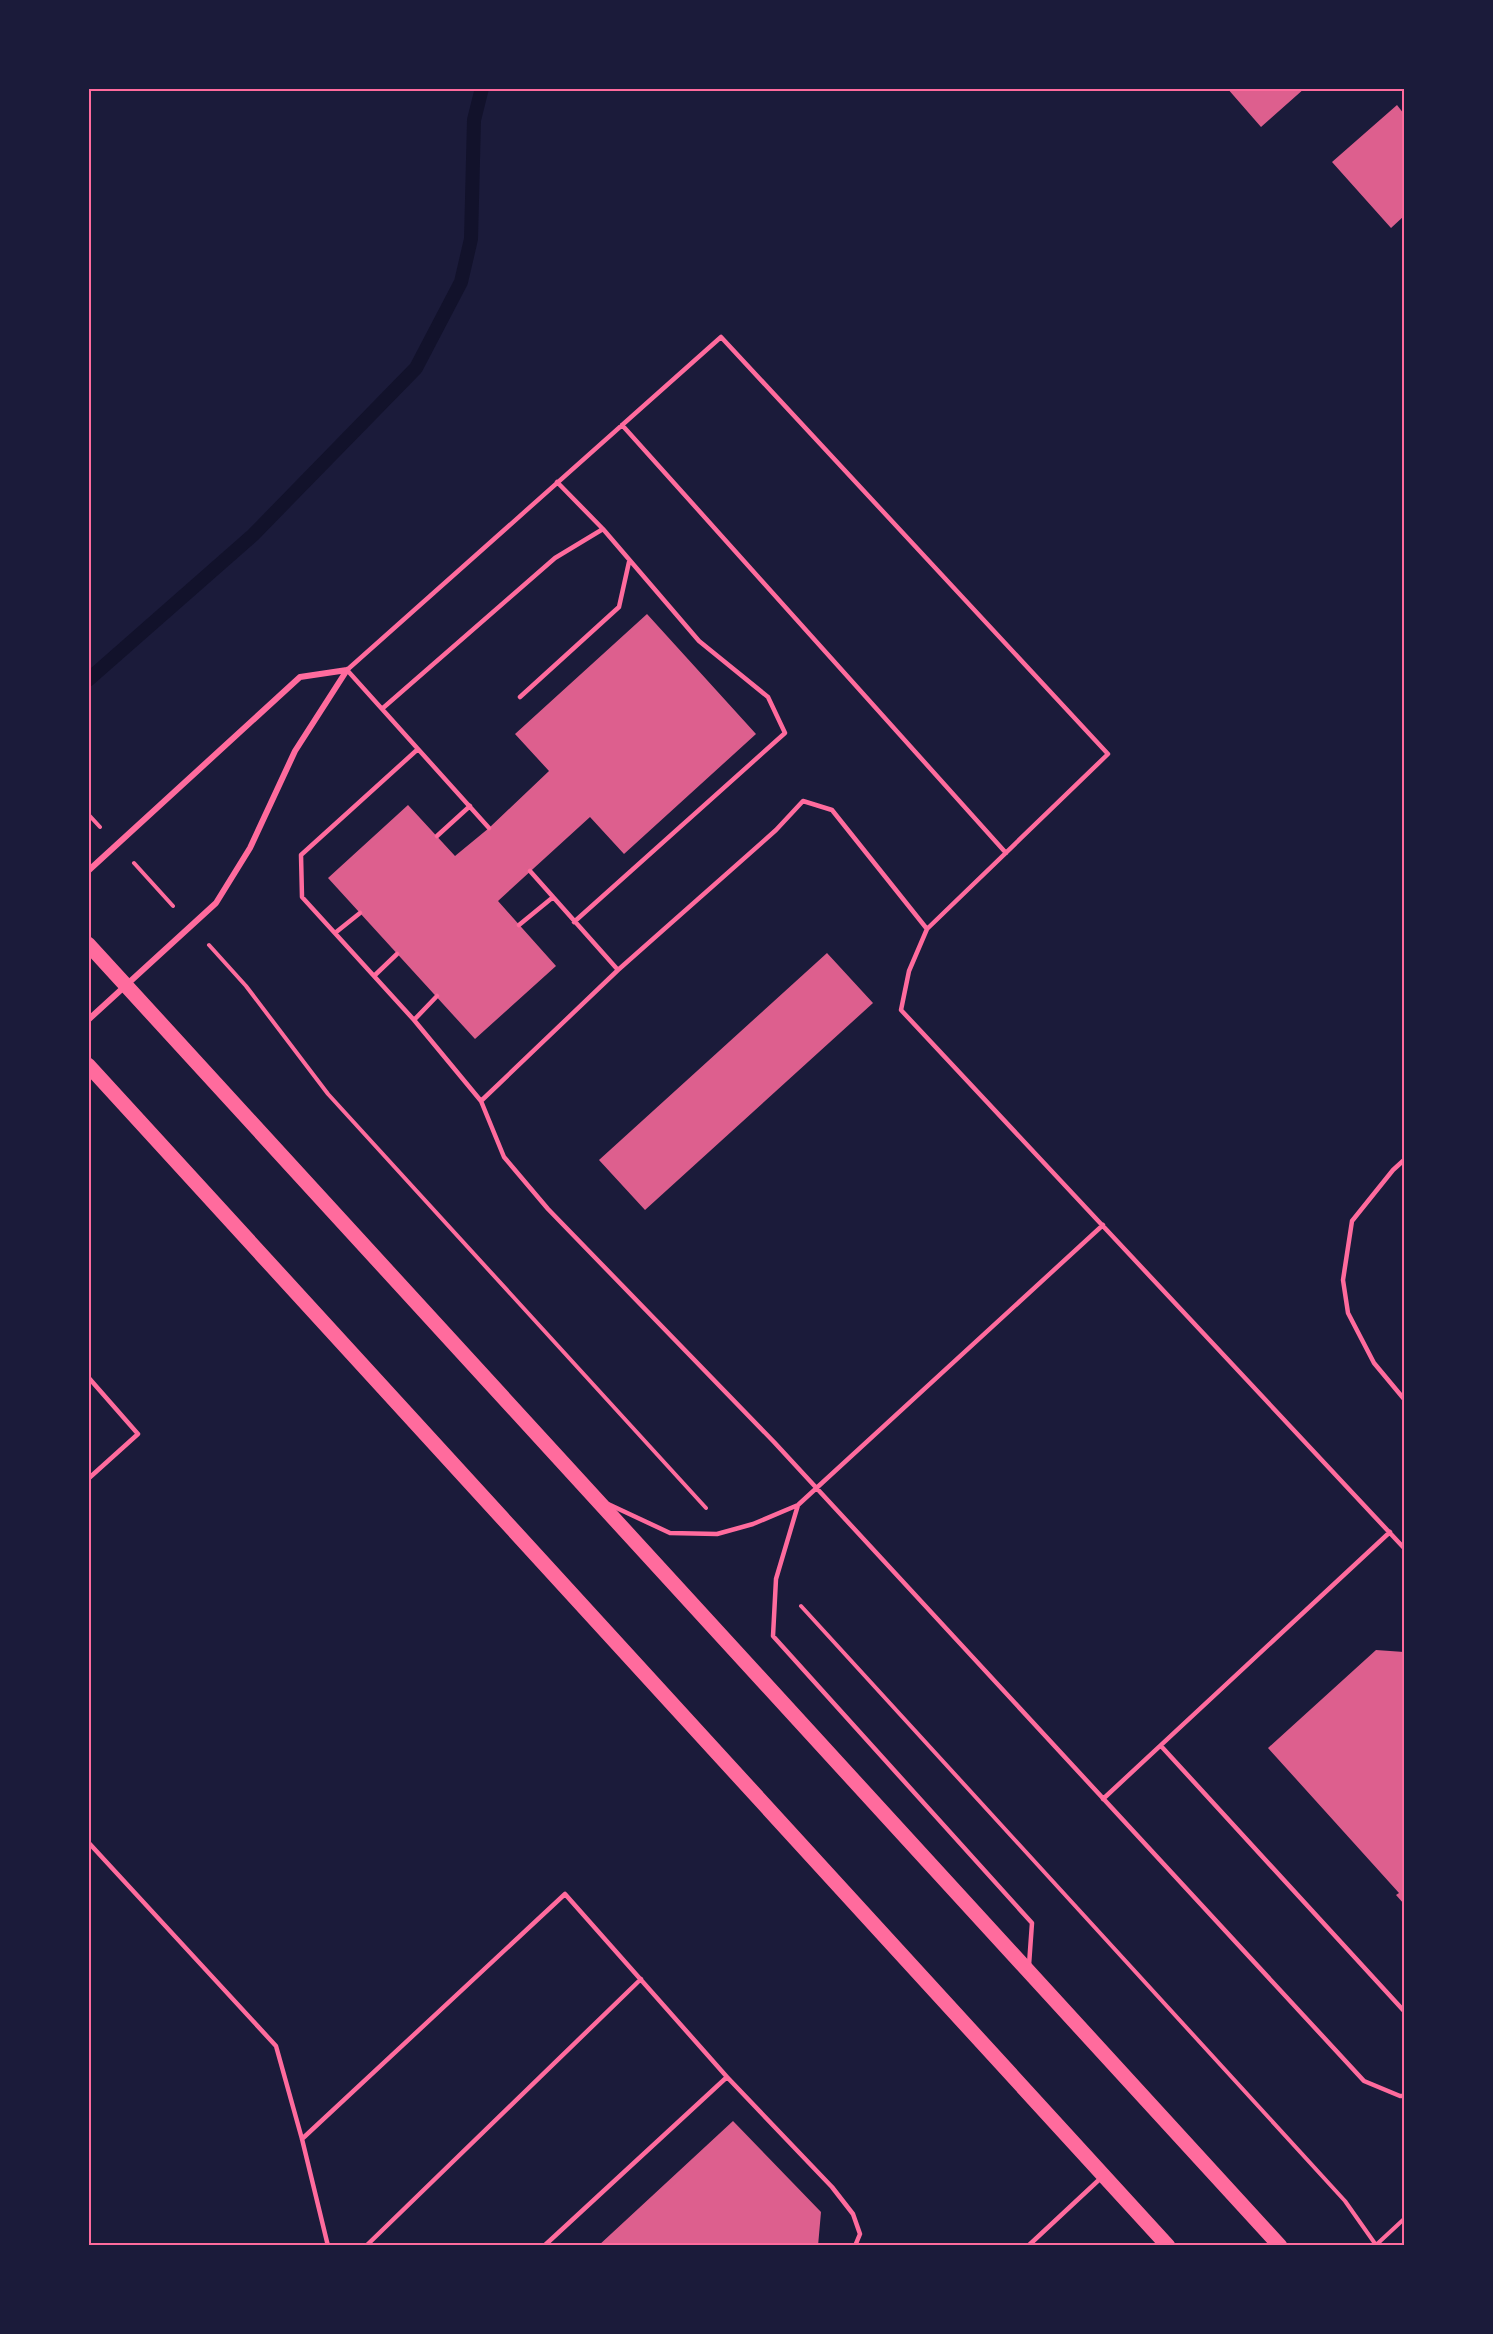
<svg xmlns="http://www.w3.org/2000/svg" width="1493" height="2334" font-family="'Times New Roman',serif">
	<rect width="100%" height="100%" fill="#1b1b3a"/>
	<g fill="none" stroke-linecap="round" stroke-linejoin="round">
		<!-- stream -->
		<path stroke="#12122b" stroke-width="14" d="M88,680L253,535L416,368L461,282L471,239L474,120L482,88"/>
	</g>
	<!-- building -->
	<path fill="#dd5f8e" d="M1227,88H1305L1261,127Z
		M1397,105L1404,114V216L1391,228L1332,162Z
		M647,614L756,734L624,854L590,817L498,901L556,966L475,1039L328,878L408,805L455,856L489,828L549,771L515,734Z
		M827,953L873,1003L645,1210L599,1160Z
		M1376,1650L1404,1652V1904L1396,1895L1399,1893L1268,1748Z
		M733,2121L821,2212L818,2246H598Z"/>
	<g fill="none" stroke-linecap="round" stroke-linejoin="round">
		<!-- path -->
		<path stroke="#ff6b9d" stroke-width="4" d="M88,814L100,827
			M134,863L173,906
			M209,945L246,986L328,1094L706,1508
			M801,1606L1345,2201L1376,2245L1404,2219"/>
		<!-- service -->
		<path stroke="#ff6b9d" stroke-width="4.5" d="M622,425L1006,853
			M557,482L603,529L699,641L768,697L785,733L574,922
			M520,697L619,607L629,562
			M383,708L555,558L603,529
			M418,749L301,855L302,897L414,1020L437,996
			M489,828L347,670L721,337L1108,754L927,929L832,810L803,801L776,830L618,970L530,871
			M437,836L470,806
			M519,925L552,898
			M927,929L909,971L901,1010L1404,1548
			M335,933L360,913
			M618,970L481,1101L504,1157L548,1209L774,1442L1364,2081L1400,2096H1404
			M374,976L397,954
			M414,1020L481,1101
			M1404,1160L1393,1170L1352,1221L1343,1280L1348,1313L1374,1363L1404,1399
			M88,1377L138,1434L88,1479
			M608,1504L670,1533L717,1534L753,1524L798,1505L1103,1225
			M798,1505L776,1579L773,1636L1032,1923L1029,1965
			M1161,1746L1404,2011
			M1103,1799L1390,1532
			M88,1842L276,2046L302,2139L328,2246
			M727,2077L832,2187L853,2214L860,2234L855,2246
			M302,2139L565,1894L727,2077L544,2246
			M366,2246L641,1979
			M1028,2246L1102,2177"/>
		<!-- minor -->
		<path stroke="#ff6b9d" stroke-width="6" d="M88,871L300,677L347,670
			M88,1020L216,903L250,848L295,751L347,670"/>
		<!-- primary -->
		<path stroke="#ff6b9d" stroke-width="15" d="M88,944L1280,2246
			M88,1065L1168,2246"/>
	</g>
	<!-- border -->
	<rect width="1493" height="2334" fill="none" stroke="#1b1b3a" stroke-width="180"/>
	<rect x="90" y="90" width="1313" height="2154" fill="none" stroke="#ff6b9d" stroke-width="2"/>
</svg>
